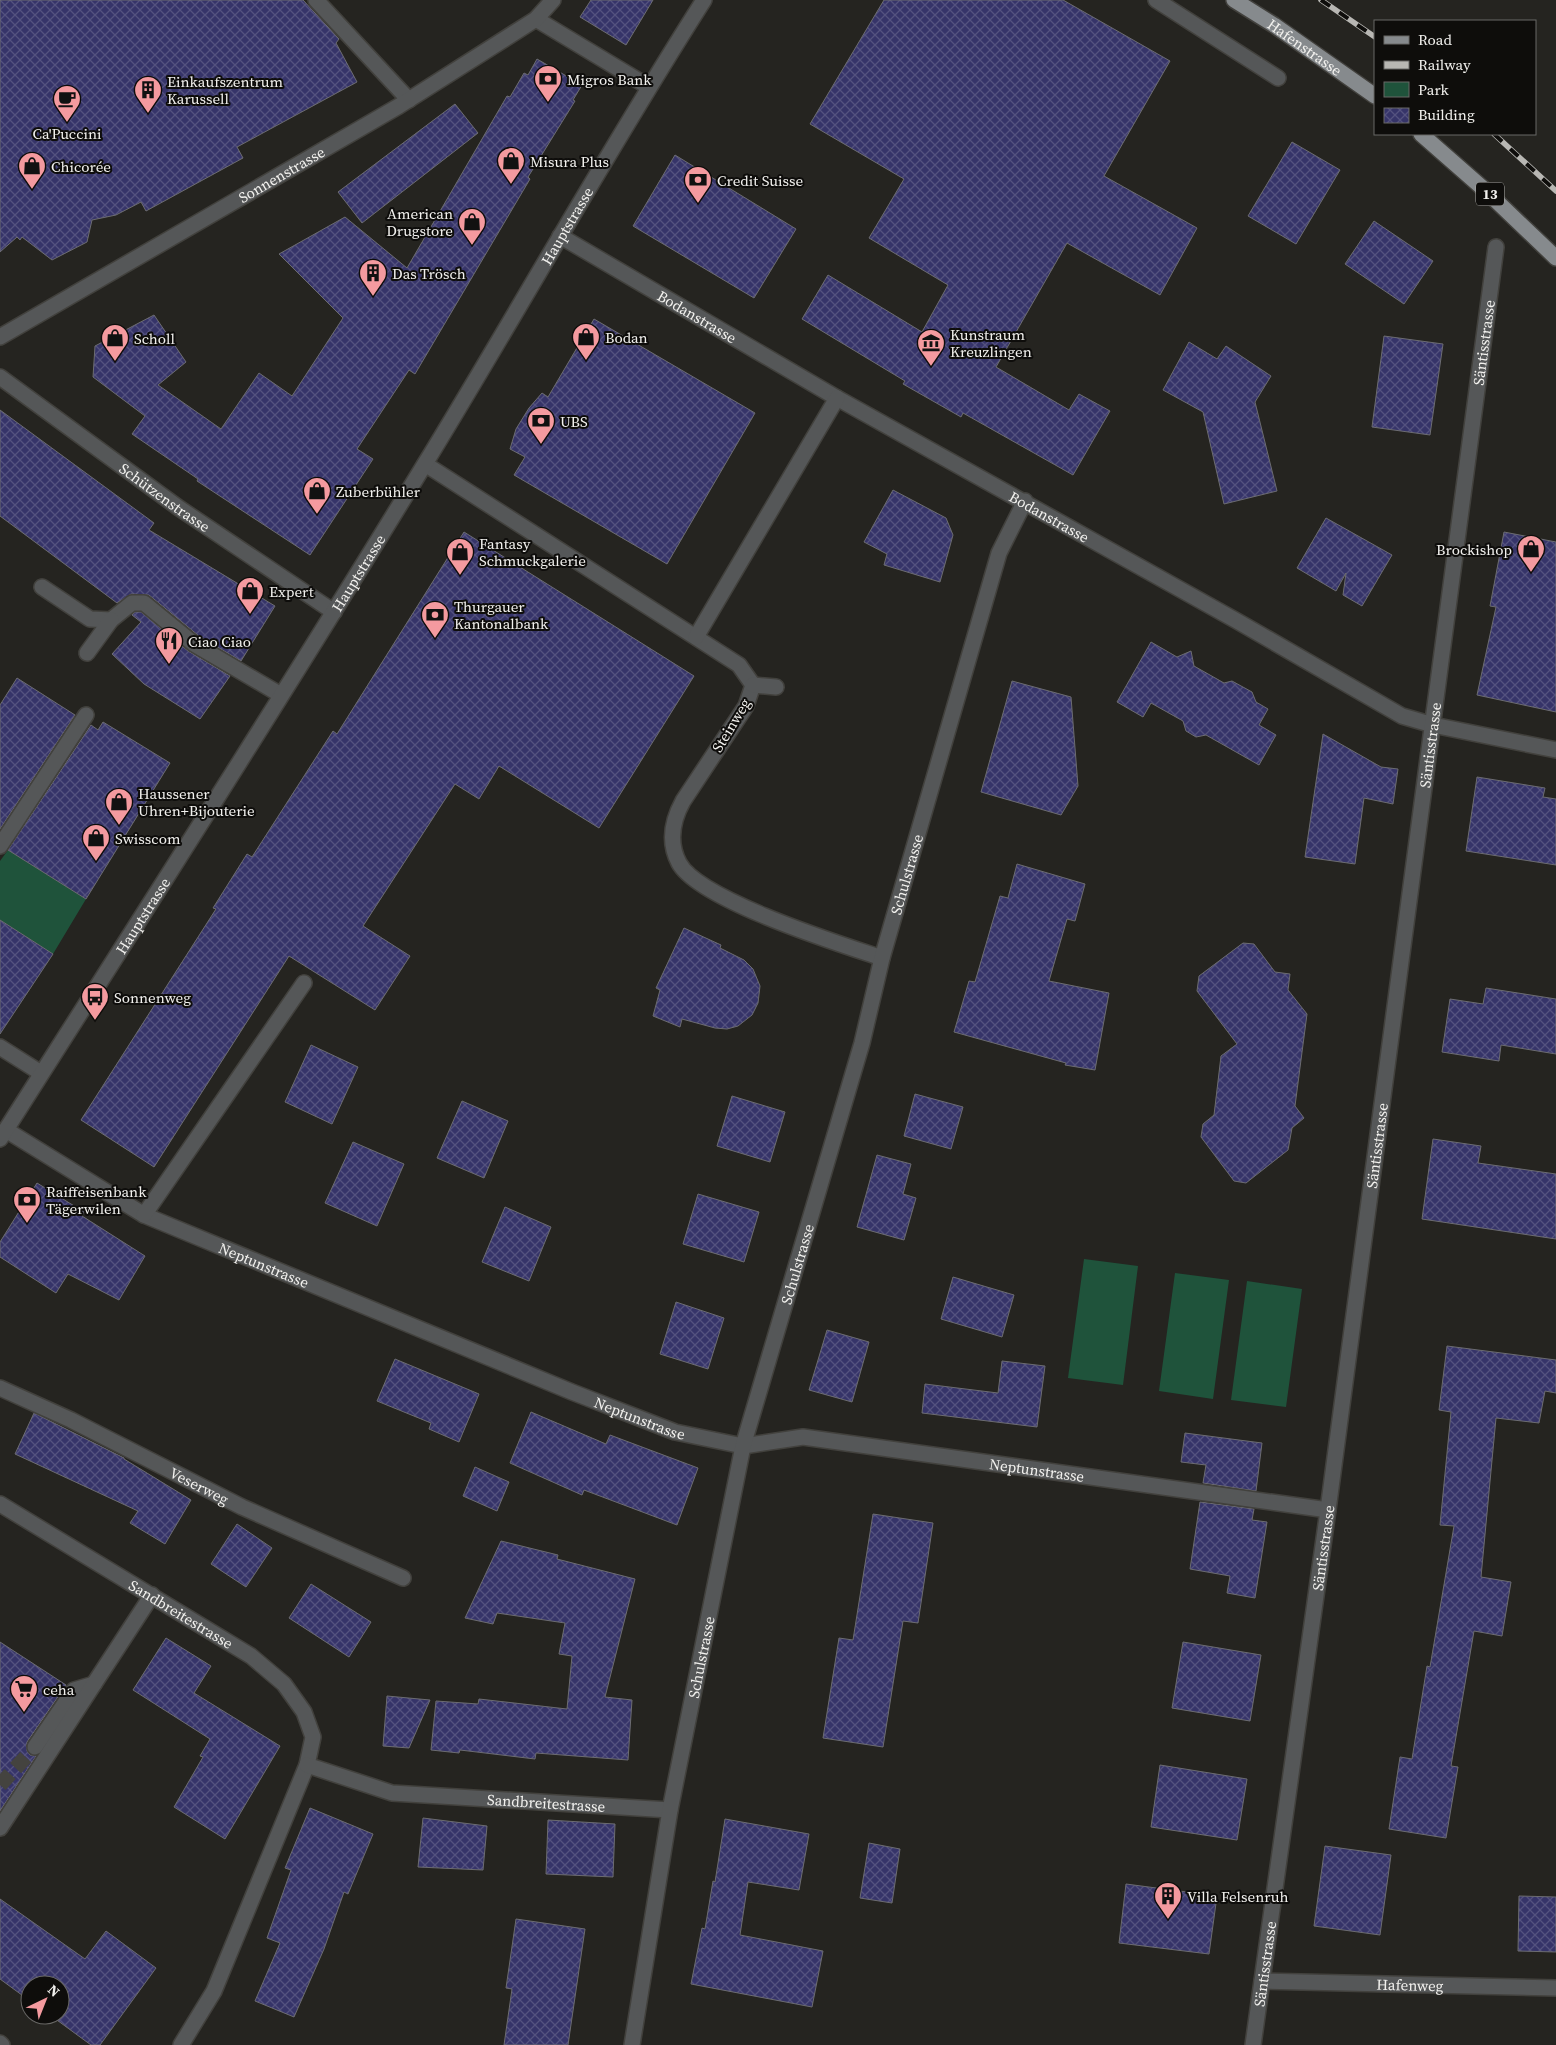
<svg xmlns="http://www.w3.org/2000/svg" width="1556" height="2045" font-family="'Source Serif 4',serif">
	<defs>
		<pattern id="building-cross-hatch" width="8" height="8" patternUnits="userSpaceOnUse" patternTransform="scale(1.25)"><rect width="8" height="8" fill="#363469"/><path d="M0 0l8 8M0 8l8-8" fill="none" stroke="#54527f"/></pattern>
	</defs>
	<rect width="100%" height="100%" fill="#252420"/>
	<!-- green -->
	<path fill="#1f533b" d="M8,850L86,899L53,954L0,920V861Z
		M1084,1259L1138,1266L1123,1385L1068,1378Z
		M1175,1273L1229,1280L1213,1399L1159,1391Z
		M1247,1281L1302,1289L1286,1407L1231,1400Z"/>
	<!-- building -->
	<path fill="url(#building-cross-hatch)" stroke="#6c6c71" d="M0,0H303L339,39L336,43L357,82L237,147L243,158L146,211L141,202L116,215L92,220L87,242L52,260L22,237L20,240L17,237L0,252Z
		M591,0H653L626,45L580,17Z
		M884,0H1063L1170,61L1104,176L1197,228L1160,295L1067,243L996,367L1069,410L1079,394L1110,411L1073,475L963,413L961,417L903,384L905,381L802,319L828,275L922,332L948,285L869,238L904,179L810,124Z
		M537,59L582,85L573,100L575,101L528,177L530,179L415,374L409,370L357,449L373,459L310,555L197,481L198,479L132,434L145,416L93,377L95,346L154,315L186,362L158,385L221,429L259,373L292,396L343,318L279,254L345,217L407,268L507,96L510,97L524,73L528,75Z
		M455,104L478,133L362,223L338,192Z
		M1292,142L1340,170L1296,244L1248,216Z
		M675,155L796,229L754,298L633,226Z
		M1374,221L1433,261L1404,304L1345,264Z
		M594,319L755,413L667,564L514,475L525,457L510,449L516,429L529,408L542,393L548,397Z
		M1384,336L1443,344L1430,435L1372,427Z
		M1189,342L1217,359L1226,346L1271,376L1255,402L1277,491L1224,504L1203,412L1163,390Z
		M0,410L154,523L149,530L275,606L241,661L199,636L149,595L131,594L117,603L0,516Z
		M893,490L946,518L953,535L940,582L884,565L887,554L864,542Z
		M1326,518L1392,555L1362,606L1343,595L1346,573L1336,591L1297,568Z
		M464,532L694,676L599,828L499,766L479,799L455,784L363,926L410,956L375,1010L289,956L154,1167L81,1120L216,909L213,908L247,854L252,857L333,731L337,734Z
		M1504,532L1556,542V712L1477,695L1496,607L1490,606Z
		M135,612H141L188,651L230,676L200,719L144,684L112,654L141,622L132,615Z
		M1151,642L1177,657L1191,651L1194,666L1224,683L1232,681L1252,692L1256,702L1268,709L1259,725L1276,735L1259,765L1206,735L1196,737L1186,731L1183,721L1151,703L1143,717L1117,702Z
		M17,678L75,715L0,829V705Z
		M1012,681L1071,697L1078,786L1061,815L981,792Z
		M103,722L170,763L86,899L8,850L91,725L98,730Z
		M1323,734L1381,767L1398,769L1393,804L1364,798L1355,864L1305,857Z
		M1477,777L1545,788L1543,797L1556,799V865L1466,851Z
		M1017,864L1085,884L1075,921L1067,919L1049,981L1109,993L1095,1070L1065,1065L1066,1063L954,1032L969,981L975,982L1000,896L1008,898Z
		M0,920L53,954L0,1034Z
		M684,928L721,945L720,948L744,960L753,969L760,986L758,1003L752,1015L738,1026L727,1029L715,1028L682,1019L680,1027L653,1016L660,990L656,988Z
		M1243,943L1254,944L1275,972L1290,974L1288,990L1307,1014L1295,1106L1304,1118L1292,1128L1288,1150L1246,1183L1234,1181L1201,1137L1203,1124L1214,1115L1221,1056L1237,1044L1197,991L1199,976Z
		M1486,988L1556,999V1054L1501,1045L1499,1061L1442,1052L1450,999L1483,1004Z
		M311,1045L358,1067L332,1124L285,1102Z
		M915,1094L963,1107L951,1149L904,1136Z
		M732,1096L785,1112L770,1162L717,1146Z
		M462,1101L508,1121L484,1178L437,1158Z
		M1433,1139L1481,1146L1478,1163L1556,1174V1239L1422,1219Z
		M353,1142L404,1164L377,1226L325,1203Z
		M877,1155L911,1164L903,1194L916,1198L904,1240L857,1227Z
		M37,1183L84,1212L82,1216L145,1256L119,1300L68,1274L56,1293L0,1257V1242Z
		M698,1194L759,1212L744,1262L683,1244Z
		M505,1207L551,1227L529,1281L482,1262Z
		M953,1277L1014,1295L1002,1337L941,1319Z
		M676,1302L724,1318L708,1369L660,1354Z
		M827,1330L869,1342L852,1402L809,1390Z
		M1447,1346L1556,1360V1393L1545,1391L1539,1423L1496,1418L1481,1577L1511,1582L1502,1636L1474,1631L1451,1766L1458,1767L1446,1838L1389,1829L1400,1757L1412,1759L1427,1666L1430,1667L1454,1526L1440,1525L1451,1412L1439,1410Z
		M395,1359L479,1394L459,1442L429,1429L431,1423L377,1401Z
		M1002,1361L1045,1366L1037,1427L922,1413L925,1384L998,1393Z
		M531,1412L606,1444L610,1435L698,1468L677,1525L584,1490L582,1495L510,1463Z
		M34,1413L124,1458V1459L191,1500L165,1544L130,1523L138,1511L15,1454Z
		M1185,1433L1262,1443L1256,1491L1203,1483L1206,1465L1181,1462Z
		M475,1467L509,1482L497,1511L463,1496Z
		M1200,1502L1254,1509L1252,1520L1267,1522L1255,1598L1227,1593L1230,1576L1190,1569Z
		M873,1514L933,1523L918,1623L903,1621L883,1747L823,1738L839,1638L853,1640Z
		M237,1524L272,1548L246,1587L211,1564Z
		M501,1541L558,1555L557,1559L635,1579L605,1697L632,1700L628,1760L536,1753L535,1759L460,1750L459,1753L431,1750L436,1701L478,1704L479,1699L567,1709L572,1656L559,1654L565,1623L497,1613L493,1624L465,1618Z
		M311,1584L371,1622L349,1657L289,1618Z
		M166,1638L211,1666L194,1693L280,1746L225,1839L174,1807L203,1757L200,1756L210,1739L133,1690Z
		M0,1642L66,1685L27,1742V1751L30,1755L36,1756L0,1811Z
		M1183,1642L1261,1655L1250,1721L1172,1708Z
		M387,1696L430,1700L409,1748L383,1746Z
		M1160,1765L1247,1779L1237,1840L1151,1827Z
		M310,1808L373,1834L348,1894L344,1892L324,1949L294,2017L255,2001L280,1943L267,1938L291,1870L285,1868Z
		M423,1818L487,1826L483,1870L418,1867Z
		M725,1819L809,1834L799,1890L748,1882L740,1935L823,1951L812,2007L691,1984L702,1928L705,1929L713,1881L715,1882Z
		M548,1820L615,1824L613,1877L546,1874Z
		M869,1843L900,1849L892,1903L860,1898Z
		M1325,1846L1391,1855L1380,1935L1314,1926Z
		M1126,1884L1217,1896L1209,1954L1119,1943Z
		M1519,1896L1556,1897V1952L1518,1951Z
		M0,1899L85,1959L106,1931L156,1968L100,2045H91L50,2015H60V1985H30V2001L0,1979Z
		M516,1919L585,1929L568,2045H504L512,1989L506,1988Z"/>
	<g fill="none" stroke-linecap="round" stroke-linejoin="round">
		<!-- minor-tunnel -->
		<path stroke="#44433f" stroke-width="15" stroke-dasharray="15 8" stroke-linecap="butt" d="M0,1785L35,1747"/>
		<defs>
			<g id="minor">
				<path d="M316,0L409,100"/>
				<path d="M1156,0L1278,78"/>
				<path d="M536,19L649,87"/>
				<path id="s1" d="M560,236L837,398L1237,621L1402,716L1433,725L1556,750"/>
				<path id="s2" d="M0,337L399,106L536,19L553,0"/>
				<path id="s3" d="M0,377L179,508L334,612"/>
				<path d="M425,464L739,665L753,685L746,706L683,801C672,821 668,842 679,863C699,900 840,944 882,958"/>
				<path d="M42,587L90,619L111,620L132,603H144L194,644L281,695"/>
				<path d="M696,637L837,398"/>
				<path d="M87,653L111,620"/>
				<path d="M753,685L776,687"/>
				<path d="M0,846L86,715"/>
				<path d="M0,1047L41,1073"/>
				<path id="s4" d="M6,1130L144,1215L572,1392L675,1432L743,1446L803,1437L1328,1510"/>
				<path id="s5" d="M0,1139C142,916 285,693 423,467C518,312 606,153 704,0"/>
				<path d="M144,1215L304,983"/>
				<path id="s6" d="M0,1388L71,1420L242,1507L403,1578"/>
				<path id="s7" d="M0,1504L251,1656L284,1684L304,1712L313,1737L307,1765L214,1991L181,2045"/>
				<path d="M35,1747L74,1690L94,1684"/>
				<path id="s8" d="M307,1765L392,1793L670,1810"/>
				<path d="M0,1828L152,1595"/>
				<path id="s9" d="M1262,1981L1556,1988"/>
				<path d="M0,2043L2,2045"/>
				<path id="s10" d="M632,2045L670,1810L743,1446L862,1043L882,958L999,553L1025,501"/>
				<path id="s11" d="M1253,2045L1328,1510L1496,247"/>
			</g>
			<g id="major">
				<path id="s12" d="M1234,0L1274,25L1375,96"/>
				<path d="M1421,134L1486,191L1556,258"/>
			</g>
		</defs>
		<!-- minor casing -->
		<use href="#minor" stroke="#42413d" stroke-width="18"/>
		<!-- major casing -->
		<use href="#major" stroke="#42413d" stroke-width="18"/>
		<!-- minor -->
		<use href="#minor" stroke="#555758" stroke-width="15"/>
		<!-- major -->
		<use href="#major" stroke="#868a8d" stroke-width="15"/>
		<defs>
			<path id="rail" d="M1321,0L1375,37
				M1494,134L1556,191"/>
		</defs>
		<!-- rail casing -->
		<use href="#rail" stroke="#b8b7b3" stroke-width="5.5"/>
		<!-- rail -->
		<use href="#rail" stroke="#0e0d0b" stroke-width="4" stroke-dasharray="11" stroke-linecap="butt"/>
	</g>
	<!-- icons -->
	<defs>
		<symbol id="bank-pin" viewBox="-11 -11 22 30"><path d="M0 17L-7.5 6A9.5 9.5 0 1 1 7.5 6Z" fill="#f49a9f" stroke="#0e0d0b"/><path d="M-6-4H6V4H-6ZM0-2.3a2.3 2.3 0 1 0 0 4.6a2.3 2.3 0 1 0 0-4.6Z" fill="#111"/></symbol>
		<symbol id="building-pin" viewBox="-11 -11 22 30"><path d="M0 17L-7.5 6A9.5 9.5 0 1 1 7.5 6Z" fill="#f49a9f" stroke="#0e0d0b"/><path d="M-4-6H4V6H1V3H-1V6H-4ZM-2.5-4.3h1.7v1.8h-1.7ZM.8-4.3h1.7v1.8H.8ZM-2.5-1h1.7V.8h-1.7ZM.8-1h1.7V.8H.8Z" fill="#111"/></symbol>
		<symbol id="cafe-pin" viewBox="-11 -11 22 30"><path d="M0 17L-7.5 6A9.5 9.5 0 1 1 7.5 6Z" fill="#f49a9f" stroke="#0e0d0b"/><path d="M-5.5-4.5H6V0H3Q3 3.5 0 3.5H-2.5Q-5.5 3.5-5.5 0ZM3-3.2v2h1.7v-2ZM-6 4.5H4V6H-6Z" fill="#111"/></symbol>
		<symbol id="shop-pin" viewBox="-11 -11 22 30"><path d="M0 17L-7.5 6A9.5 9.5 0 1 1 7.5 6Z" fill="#f49a9f" stroke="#0e0d0b"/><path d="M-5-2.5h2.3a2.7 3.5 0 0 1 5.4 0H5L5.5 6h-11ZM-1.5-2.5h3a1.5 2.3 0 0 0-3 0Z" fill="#111"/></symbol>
		<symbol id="museum-pin" viewBox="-11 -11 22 30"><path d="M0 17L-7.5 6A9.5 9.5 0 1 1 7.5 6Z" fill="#f49a9f" stroke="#0e0d0b"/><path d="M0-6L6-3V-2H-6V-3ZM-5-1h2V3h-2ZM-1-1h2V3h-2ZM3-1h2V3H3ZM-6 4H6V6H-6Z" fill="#111"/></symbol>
		<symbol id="restaurant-pin" viewBox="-11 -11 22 30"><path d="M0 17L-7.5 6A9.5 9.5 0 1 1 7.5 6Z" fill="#f49a9f" stroke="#0e0d0b"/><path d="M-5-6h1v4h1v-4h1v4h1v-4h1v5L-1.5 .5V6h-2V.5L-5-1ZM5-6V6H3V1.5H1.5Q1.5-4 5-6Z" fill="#111"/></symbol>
		<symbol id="bus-pin" viewBox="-11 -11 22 30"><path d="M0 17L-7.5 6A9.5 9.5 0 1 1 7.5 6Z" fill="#f49a9f" stroke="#0e0d0b"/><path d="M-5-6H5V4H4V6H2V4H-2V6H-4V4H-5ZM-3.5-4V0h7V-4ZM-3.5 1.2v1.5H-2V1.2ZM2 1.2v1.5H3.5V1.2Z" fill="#111"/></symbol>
		<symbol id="supermarket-pin" viewBox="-11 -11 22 30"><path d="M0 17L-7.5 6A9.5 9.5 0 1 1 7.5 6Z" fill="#f49a9f" stroke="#0e0d0b"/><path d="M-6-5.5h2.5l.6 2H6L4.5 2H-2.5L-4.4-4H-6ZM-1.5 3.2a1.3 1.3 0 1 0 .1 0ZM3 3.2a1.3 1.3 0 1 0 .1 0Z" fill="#111"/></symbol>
	</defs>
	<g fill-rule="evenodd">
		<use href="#bank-pin" x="532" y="63" width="32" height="43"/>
		<use href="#building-pin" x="132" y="74" width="32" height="43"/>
		<use href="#cafe-pin" x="51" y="83" width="32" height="43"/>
		<use href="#shop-pin" x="495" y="145" width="32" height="43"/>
		<use href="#shop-pin" x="16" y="150" width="32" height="43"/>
		<use href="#bank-pin" x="682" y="164" width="32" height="43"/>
		<use href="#shop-pin" x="456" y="206" width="32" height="43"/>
		<use href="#building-pin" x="357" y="257" width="32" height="43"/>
		<use href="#shop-pin" x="570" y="321" width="32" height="43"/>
		<use href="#shop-pin" x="99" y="322" width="32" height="43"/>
		<use href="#museum-pin" x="915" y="327" width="32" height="43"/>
		<use href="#bank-pin" x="525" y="405" width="32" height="43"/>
		<use href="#shop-pin" x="301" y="475" width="32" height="43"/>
		<use href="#shop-pin" x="1515" y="533" width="32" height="43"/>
		<use href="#shop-pin" x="444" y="536" width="32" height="43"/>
		<use href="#shop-pin" x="234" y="575" width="32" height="43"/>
		<use href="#bank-pin" x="419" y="599" width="32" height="43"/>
		<use href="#restaurant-pin" x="153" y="625" width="32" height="43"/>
		<use href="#shop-pin" x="103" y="786" width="32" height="43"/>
		<use href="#shop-pin" x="80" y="822" width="32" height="43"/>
		<use href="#bus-pin" x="79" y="981" width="32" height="43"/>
		<use href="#bank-pin" x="11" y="1184" width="32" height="43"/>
		<use href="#supermarket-pin" x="8" y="1673" width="32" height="43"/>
		<use href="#building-pin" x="1152" y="1880" width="32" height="43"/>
	</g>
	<g text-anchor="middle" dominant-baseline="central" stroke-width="4" stroke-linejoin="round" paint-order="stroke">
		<!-- shield labels -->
		<rect fill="#0e0d0b" stroke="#aeadaa" stroke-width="1" x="1476" y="182.5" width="28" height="23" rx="4"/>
		<g font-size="14" font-weight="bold" fill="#f2f1ee">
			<text x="1490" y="194">13</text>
		</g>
		<!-- street labels -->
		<g font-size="15" fill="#f2f1ee" stroke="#0e0d0b">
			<text stroke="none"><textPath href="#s12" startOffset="85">Hafenstrasse</textPath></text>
			<text stroke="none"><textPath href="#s2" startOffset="325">Sonnenstrasse</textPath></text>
			<text stroke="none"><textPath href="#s5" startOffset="1075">Hauptstrasse</textPath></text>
			<text stroke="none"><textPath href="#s1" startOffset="159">Bodanstrasse</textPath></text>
			<text stroke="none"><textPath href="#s11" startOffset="1718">Säntisstrasse</textPath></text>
			<text stroke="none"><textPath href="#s3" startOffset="204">Schützenstrasse</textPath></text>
			<text stroke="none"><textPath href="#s1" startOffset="564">Bodanstrasse</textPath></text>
			<text stroke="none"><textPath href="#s5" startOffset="670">Hauptstrasse</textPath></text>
			<text transform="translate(731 725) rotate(-59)">Steinweg</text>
			<text stroke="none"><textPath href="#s11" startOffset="1312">Säntisstrasse</textPath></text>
			<text stroke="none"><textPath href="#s10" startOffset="1204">Schulstrasse</textPath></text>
			<text stroke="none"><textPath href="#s5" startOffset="265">Hauptstrasse</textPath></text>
			<text stroke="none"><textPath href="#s11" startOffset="908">Säntisstrasse</textPath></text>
			<text stroke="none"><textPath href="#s4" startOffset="292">Neptunstrasse</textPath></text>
			<text stroke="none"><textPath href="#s10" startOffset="799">Schulstrasse</textPath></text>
			<text stroke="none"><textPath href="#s4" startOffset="698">Neptunstrasse</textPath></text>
			<text stroke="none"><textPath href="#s4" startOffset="1102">Neptunstrasse</textPath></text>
			<text stroke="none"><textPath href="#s6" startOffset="222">Veserweg</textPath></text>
			<text stroke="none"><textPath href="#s11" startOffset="502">Säntisstrasse</textPath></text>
			<text stroke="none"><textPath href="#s7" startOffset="212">Sandbreitestrasse</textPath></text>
			<text stroke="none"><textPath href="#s10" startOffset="394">Schulstrasse</textPath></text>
			<text stroke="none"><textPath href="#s8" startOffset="244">Sandbreitestrasse</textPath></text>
			<text stroke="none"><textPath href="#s11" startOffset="82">Säntisstrasse</textPath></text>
			<text stroke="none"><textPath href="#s9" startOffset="148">Hafenweg</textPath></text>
		</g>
		<!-- poi labels -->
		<g font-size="15" fill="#f2f1ee" stroke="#0e0d0b" text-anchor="start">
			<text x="567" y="79">Migros Bank</text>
			<text x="167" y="81">Einkaufszentrum<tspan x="167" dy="17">Karussell</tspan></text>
			<text x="67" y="133" text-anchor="middle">Ca'Puccini</text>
			<text x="530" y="161">Misura Plus</text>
			<text x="51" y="166">Chicorée</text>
			<text x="717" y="180">Credit Suisse</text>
			<text x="453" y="213" text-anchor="end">American<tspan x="453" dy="17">Drugstore</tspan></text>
			<text x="392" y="273">Das Trösch</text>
			<text x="950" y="334">Kunstraum<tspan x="950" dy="17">Kreuzlingen</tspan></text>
			<text x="605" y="337">Bodan</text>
			<text x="134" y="338">Scholl</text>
			<text x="560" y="421">UBS</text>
			<text x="336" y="491">Zuberbühler</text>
			<text x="479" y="543">Fantasy<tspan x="479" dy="17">Schmuckgalerie</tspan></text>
			<text x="1512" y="549" text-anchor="end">Brockishop</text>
			<text x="269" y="591">Expert</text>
			<text x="454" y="606">Thurgauer<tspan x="454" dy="17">Kantonalbank</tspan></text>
			<text x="188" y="641">Ciao Ciao</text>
			<text x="138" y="793">Haussener<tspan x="138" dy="17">Uhren+Bijouterie</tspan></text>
			<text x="115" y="838">Swisscom</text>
			<text x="114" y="997">Sonnenweg</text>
			<text x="46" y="1191">Raiffeisenbank<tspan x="46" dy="17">Tägerwilen</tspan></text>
			<text x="43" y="1689">ceha</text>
			<text x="1187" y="1896">Villa Felsenruh</text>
		</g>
	</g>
	<!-- legend -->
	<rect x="1374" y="20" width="162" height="115" fill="#0e0d0b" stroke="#696866"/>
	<rect x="1384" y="36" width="25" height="8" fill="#868a8d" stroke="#696866"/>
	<text x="1418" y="45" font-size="15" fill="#f2f1ee">Road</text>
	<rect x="1384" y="61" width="25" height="8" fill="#b8b7b3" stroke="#696866"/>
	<text x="1418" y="70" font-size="15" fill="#f2f1ee">Railway</text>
	<rect x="1384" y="82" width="25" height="15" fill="#1f533b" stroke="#696866"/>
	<text x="1418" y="95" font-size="15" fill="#f2f1ee">Park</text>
	<rect x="1384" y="108" width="25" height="15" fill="url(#building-cross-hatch)" stroke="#696866"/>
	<text x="1418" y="120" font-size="15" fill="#f2f1ee">Building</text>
	<!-- north arrow -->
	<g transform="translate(45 2000) rotate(43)"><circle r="24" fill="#0e0d0b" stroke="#696866"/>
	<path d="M0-4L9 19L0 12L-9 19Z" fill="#f49a9f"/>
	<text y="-8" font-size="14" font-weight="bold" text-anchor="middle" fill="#f2f1ee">N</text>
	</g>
</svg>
